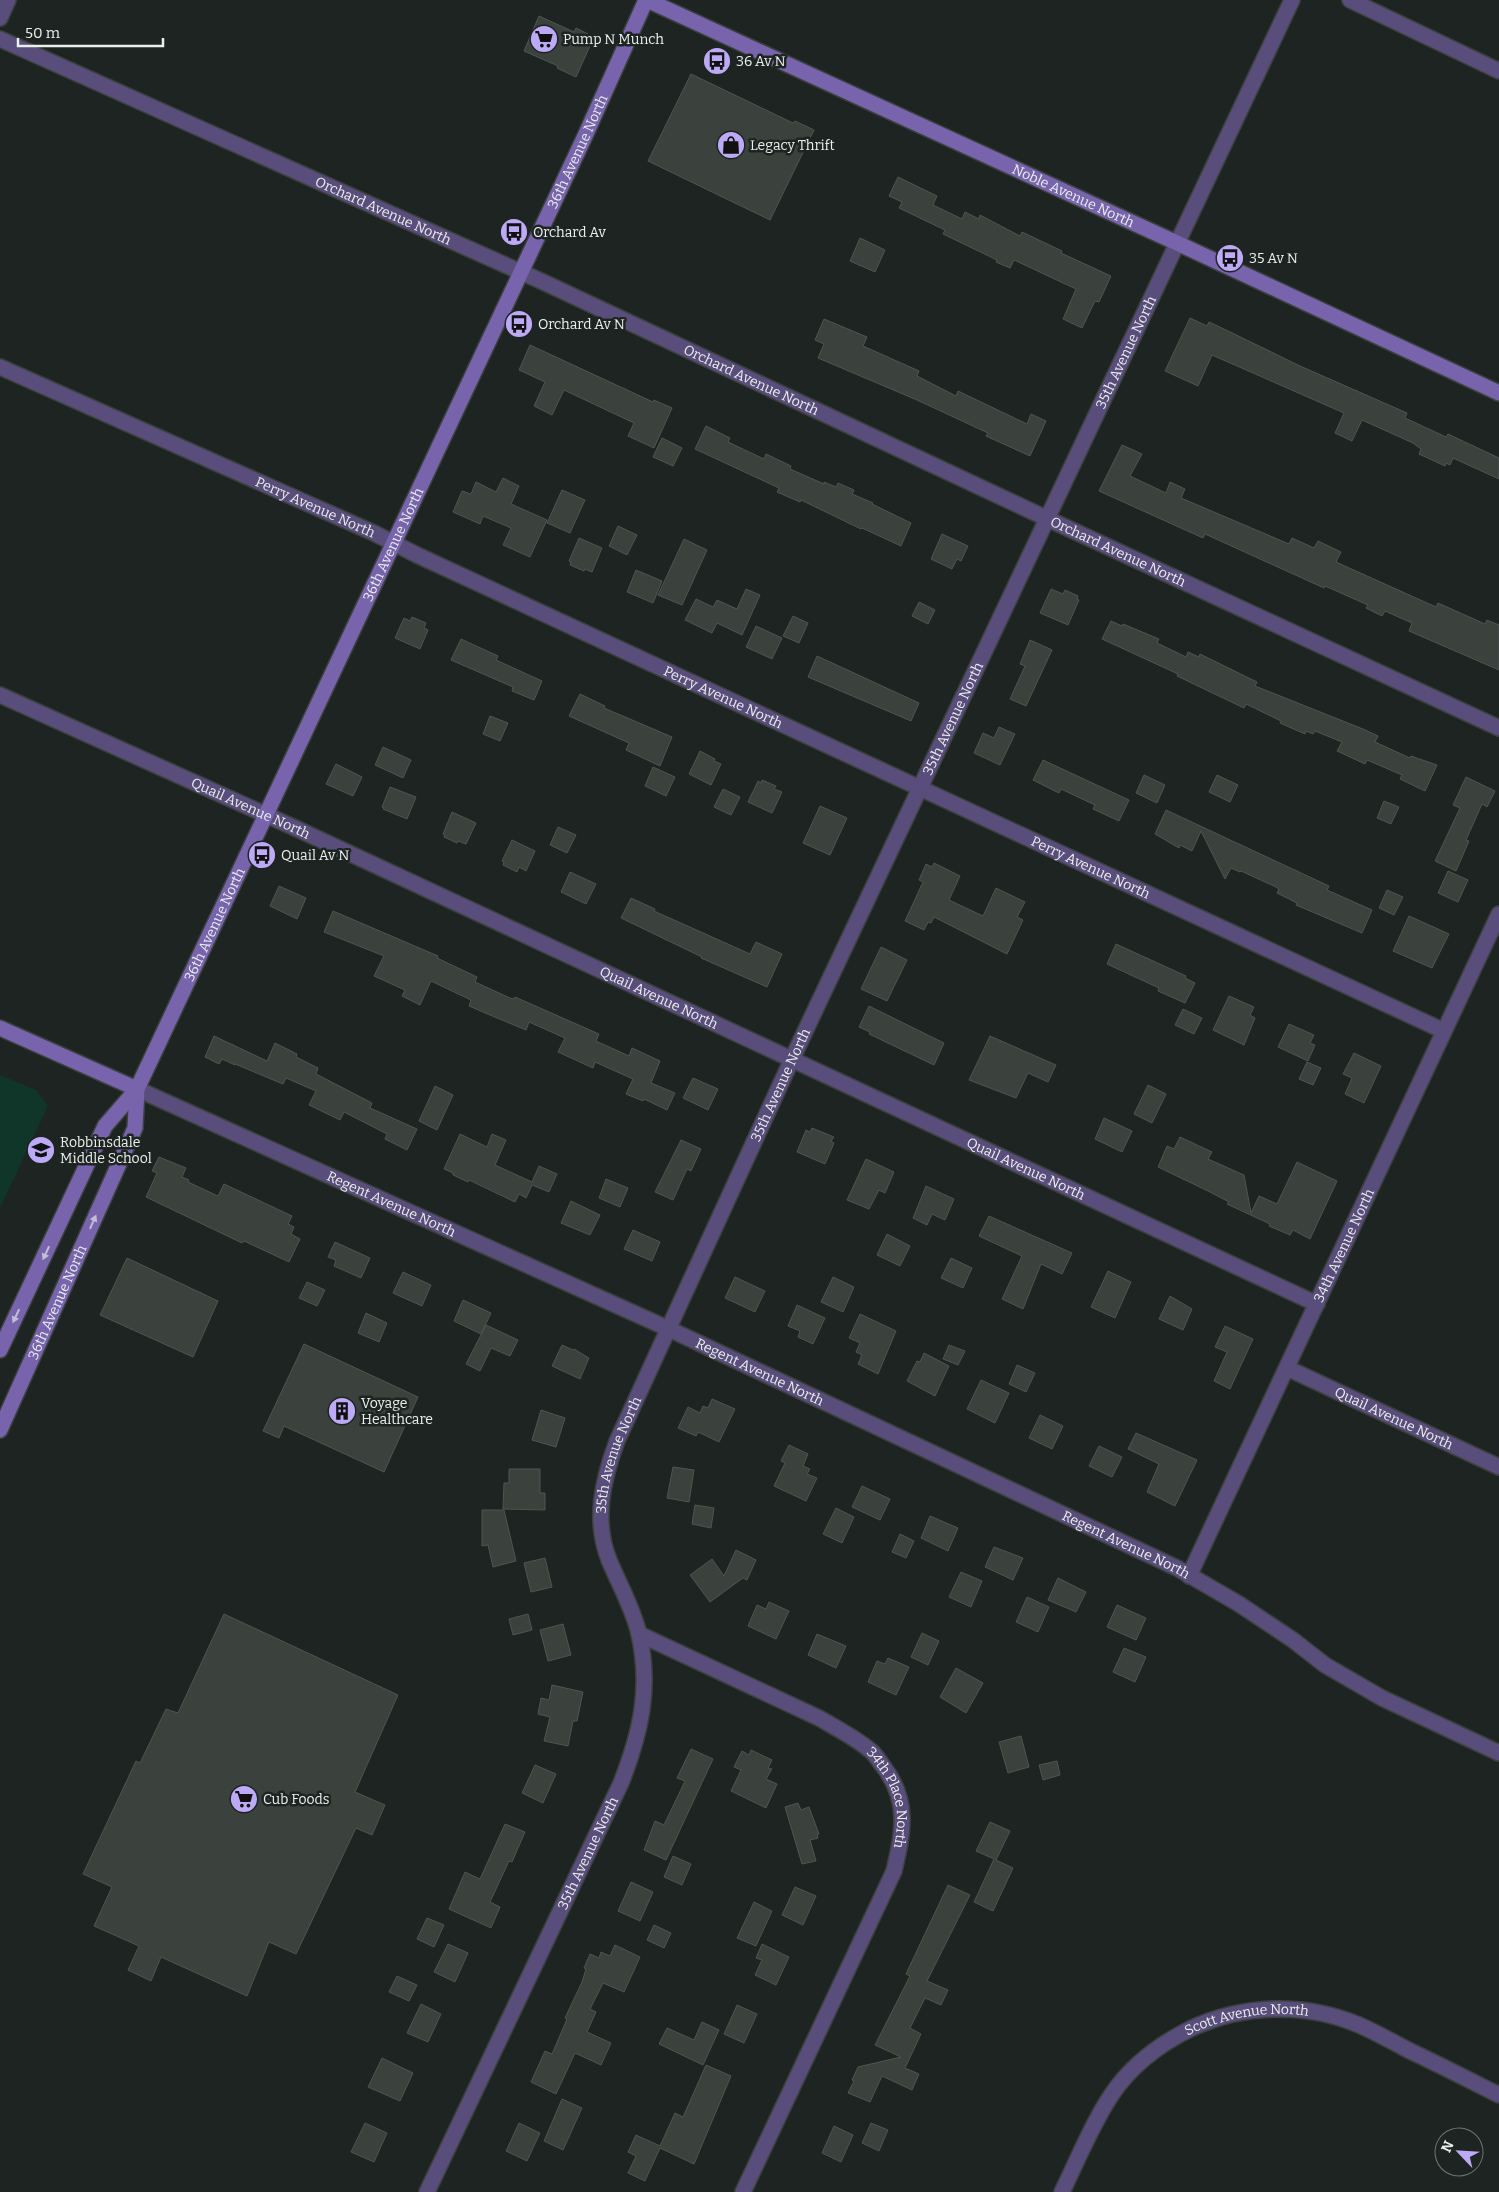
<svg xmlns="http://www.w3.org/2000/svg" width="1499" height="2192" font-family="Bitter,serif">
	<rect width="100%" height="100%" fill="#1e2421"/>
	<!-- green -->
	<path fill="#0f3628" d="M0,1075L36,1090L48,1106L0,1208Z"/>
	<!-- building -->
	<path fill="#3b423e" stroke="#4e5552" d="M539,16L574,32L576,28L594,37L576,77L557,68L558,66L524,51Z
		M691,74L793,123L795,121L814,130L770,220L648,161Z
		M898,177L937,196L933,205L962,219L965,212L979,219L980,215L1020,236L1022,232L1062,251L1061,253L1111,276L1099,302L1095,301L1082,328L1063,319L1076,289L1014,260L1010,268L996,262L997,260L943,234L945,230L899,208L902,202L889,196Z
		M860,238L885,250L875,272L850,261Z
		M1190,318L1207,326L1209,322L1224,329L1300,366L1407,413L1405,418L1446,437L1448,434L1499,458V479L1453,458L1450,465L1446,463L1445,466L1419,454L1421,449L1413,443L1362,420L1352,441L1335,433L1344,413L1212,355L1198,386L1165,371Z
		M824,319L867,337L863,346L919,371L917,376L956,396L958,391L1027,424L1031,414L1046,421L1030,456L986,436L988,433L917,400L818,358L824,344L815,340Z
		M530,345L653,402L654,400L672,408L654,448L628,436L634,423L564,390L552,415L534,406L545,382L519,370Z
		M706,426L730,438L728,442L764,459L766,454L791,466L790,469L824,484V482L836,487L838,483L854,490L852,494L873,503L872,504L911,523L901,546L862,528L861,529L801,500L800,502L777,492L779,488L695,449Z
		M662,438L682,448L673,466L653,457Z
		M1122,445L1142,454L1130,476L1166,493L1170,482L1185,489L1181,498L1289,544L1292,538L1314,548L1318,541L1341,552L1336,562L1436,607L1438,603L1485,624L1487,620L1499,625V670L1409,631L1412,623L1385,611L1382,616L1366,608L1368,605L1325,586L1324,588L1205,534L1203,538L1099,491Z
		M503,478L519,486L511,504L547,520L530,557L503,545L511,528L483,516L480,524L453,512L462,491L471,494L476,482L496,492Z
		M562,490L585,500L570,533L547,523Z
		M618,526L637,535L627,555L609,546Z
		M942,534L968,546L961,561L957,559L952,569L931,559Z
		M579,538L602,548L592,572L585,569L584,571L570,565L571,562L569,561Z
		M684,539L707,550L682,605L658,595Z
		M636,570L662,581L653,603L627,592Z
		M746,589L760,595L742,635L717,623L712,633L685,620L696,599L713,607L717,600L737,609Z
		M1051,589L1063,594L1065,590L1078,596L1077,599L1079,600L1068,625L1040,613Z
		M919,602L935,610L928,624L912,616Z
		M793,616L808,623L799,643L783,636Z
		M412,617L426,623L424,628L428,630L420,649L395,638L404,618L410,621Z
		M1111,621L1122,626L1123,624L1159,639L1157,643L1186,657L1188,652L1199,657L1200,654L1257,682L1255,686L1363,729L1378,736L1375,742L1410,758L1411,756L1437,765L1425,791L1400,779L1402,775L1367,760L1365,764L1337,751L1342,742L1315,731L1313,734L1306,731L1305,734L1280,723L1281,721L1246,704L1244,708L1177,676L1178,674L1102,639Z
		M756,626L782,638L772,659L746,647Z
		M461,639L498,656L496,660L542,681L534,700L512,691L513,687L451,660Z
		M1030,640L1052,650L1026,706L1010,699L1025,666L1020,664Z
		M817,656L919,703L911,721L808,677Z
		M580,694L605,706L604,708L672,737L660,766L626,750L629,743L569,716Z
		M490,716L508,723L500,741L483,734Z
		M999,727L1015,734L1000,765L974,753L983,733L994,738Z
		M383,747L411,760L403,778L375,765Z
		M700,751L715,759L714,761L721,764L711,785L689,774Z
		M1043,760L1129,800L1119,821L1093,809L1095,805L1061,789L1059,793L1033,780Z
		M336,764L362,777L353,796L326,784Z
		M653,767L675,777L666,796L645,786Z
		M1144,775L1165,785L1157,803L1136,793Z
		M1217,775L1238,785L1230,802L1209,792Z
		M1466,777L1495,791L1487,807L1482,804L1466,840L1469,841L1456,871L1435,861L1460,808L1453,805Z
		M762,780L776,786L774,789L782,792L772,813L748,802L758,781L761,783Z
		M390,787L416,797L407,819L383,809L384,808L382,807Z
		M723,789L740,797L731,815L714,807Z
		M1384,801L1399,807L1391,824L1377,818Z
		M820,806L847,818L830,855L803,843Z
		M1166,810L1329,886L1327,890L1372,910L1362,933L1296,905L1297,903L1277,893L1279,889L1276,887L1241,871L1240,872L1231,868L1225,879L1201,831L1192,851L1180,845L1179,848L1155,834Z
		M452,812L476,823L466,844L458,841L457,843L444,837L445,835L443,834Z
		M558,827L576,835L567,853L550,845Z
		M512,840L535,851L526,871L519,867L517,872L503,865L504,862L502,861Z
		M934,863L960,876L949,900L983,916L996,888L1025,902L1017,917L1023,920L1007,954L934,917L931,923L928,922L924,930L905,921L923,882L919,880L926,864L932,867Z
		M1448,871L1468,880L1458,902L1438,893Z
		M570,872L596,884L586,904L561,892Z
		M279,886L306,898L297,919L270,906Z
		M1387,890L1403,897L1394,915L1379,908Z
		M631,898L655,909L654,911L750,954L756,942L782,954L767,987L701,958L702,957L621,918Z
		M333,911L438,956L437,958L477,977L475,982L510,998L514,999L515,997L599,1034L596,1041L629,1056L632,1048L660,1061L651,1083L675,1093L667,1110L644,1099L643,1101L626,1094L633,1079L595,1062L593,1068L558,1052L565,1038L529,1022L526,1030L490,1015L469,1006L471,1000L431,981L420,1005L402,996L405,990L374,976L384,956L324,932Z
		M1409,916L1449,934L1432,968L1393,951Z
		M1116,944L1186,976L1185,978L1195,983L1185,1003L1158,991L1159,988L1107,964Z
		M881,947L907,960L887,1001L861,989Z
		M1229,996L1254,1007L1250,1015L1255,1018L1244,1045L1213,1030Z
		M869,1006L944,1043L934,1065L869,1034L870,1032L859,1027Z
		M1183,1009L1202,1018L1194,1034L1175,1025Z
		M1289,1024L1314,1035L1310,1043L1315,1045L1308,1061L1278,1047Z
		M214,1036L267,1061L275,1043L297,1054L296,1057L318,1068L316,1074L372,1103L370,1108L417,1129L407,1150L385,1139L387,1134L344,1112L340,1120L309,1105L316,1091L286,1078L283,1084L235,1064V1065L222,1059L219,1064L205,1057Z
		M990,1036L1056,1065L1048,1082L1028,1073L1016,1098L969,1080Z
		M1354,1053L1381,1066L1364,1103L1345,1094L1352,1078L1343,1074Z
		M1307,1062L1321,1068L1313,1085L1299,1079Z
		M693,1078L718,1089L708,1110L683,1098Z
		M1148,1085L1166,1094L1152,1123L1134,1114Z
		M435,1086L453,1095L437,1130L419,1121Z
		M1104,1118L1132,1131L1122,1152L1095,1139Z
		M812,1128L834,1137L831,1141L834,1143L825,1164L797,1152L806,1130L810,1132Z
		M460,1134L487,1147L492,1134L506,1140L495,1165L532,1182L539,1166L557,1174L549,1192L532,1185L526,1198L519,1194L515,1202L469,1180L468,1182L453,1175V1173L444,1169Z
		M1180,1137L1212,1152L1208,1159L1244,1175L1251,1213L1259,1196L1277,1204L1297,1162L1337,1181L1310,1239L1293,1230L1290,1235L1269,1226L1270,1224L1227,1204L1229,1202L1208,1191L1158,1167L1167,1146L1174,1149Z
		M681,1140L701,1149L691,1171L687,1169L673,1200L655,1192Z
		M159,1157L186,1168L182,1177L189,1180L188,1182L218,1196L224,1184L292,1216L288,1224L294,1227L291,1234L300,1239L289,1262L244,1241L242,1243L146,1197L157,1173L152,1171Z
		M866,1159L894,1172L885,1193L879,1190L869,1209L847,1200Z
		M606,1179L628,1188L620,1207L599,1198Z
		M926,1186L954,1199L945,1220L932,1214L927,1225L913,1218Z
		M571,1201L600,1215L590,1235L561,1223Z
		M989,1216L1072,1253L1062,1274L1041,1264L1023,1309L1002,1299L1022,1256L979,1236Z
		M633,1230L660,1242L652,1261L624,1249Z
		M887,1234L910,1246L900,1266L877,1255Z
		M335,1242L370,1258L361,1278L334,1266L336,1260L328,1257Z
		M127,1258L218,1301L193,1357L100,1315Z
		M951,1258L972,1268L963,1288L941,1278Z
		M1108,1271L1131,1282L1115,1318L1091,1307Z
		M403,1272L431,1285L422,1306L393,1293Z
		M735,1277L765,1291L755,1312L725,1298Z
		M833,1277L854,1287L843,1312L821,1302Z
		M307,1282L325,1290L317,1306L299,1298Z
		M1170,1296L1192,1309L1183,1330L1159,1319Z
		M463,1300L491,1313L481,1334L454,1321Z
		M797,1305L825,1318L813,1344L798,1337L800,1331L788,1326Z
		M366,1313L387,1323L379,1342L358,1333Z
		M860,1314L896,1331L878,1374L858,1364L862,1355L856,1352L860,1343L849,1338Z
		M486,1325L518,1340L510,1356L491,1348L480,1371L466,1364Z
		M1225,1326L1253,1339L1230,1389L1214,1381L1227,1352L1215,1347Z
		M304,1344L418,1397L384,1472L284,1426L279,1438L263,1431Z
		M562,1345L573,1350L574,1349L589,1358L580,1379L552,1366Z
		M949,1345L965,1351L958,1365L943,1359Z
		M924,1353L949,1366L935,1396L907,1381L917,1361L920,1362Z
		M1017,1365L1035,1373L1026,1392L1009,1384Z
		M981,1380L1009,1393L995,1423L967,1409Z
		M712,1399L735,1409L719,1442L698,1432L696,1436L678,1428L688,1407L700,1413L703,1406L708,1408Z
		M541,1410L565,1418L556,1447L532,1440Z
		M1040,1415L1063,1426L1052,1449L1029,1438Z
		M1136,1433L1197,1460L1175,1506L1147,1492L1159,1464L1128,1449Z
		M789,1445L808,1454L803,1466L810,1469L807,1474L817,1478L806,1501L774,1486L785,1463L781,1461Z
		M1099,1446L1122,1457L1112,1477L1089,1466Z
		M673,1467L694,1470L689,1502L667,1498Z
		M509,1469H540V1493H545V1510L503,1509L504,1483H509Z
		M862,1486L890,1499L880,1520L852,1507Z
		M695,1505L714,1508L711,1528L692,1524Z
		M836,1508L854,1517L842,1543L823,1534Z
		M482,1510H504L516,1561L493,1567L488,1545L482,1546Z
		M930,1516L958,1528L948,1551L921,1538Z
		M900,1534L914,1541L906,1558L892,1552Z
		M994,1547L1023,1558L1013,1580L985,1567Z
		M736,1550L756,1560L747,1580L743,1578L710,1602L690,1575L712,1559L724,1576Z
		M545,1558L552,1587L531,1592L524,1563Z
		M961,1572L982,1581L971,1607L949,1597Z
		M1058,1578L1086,1592L1076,1612L1048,1600Z
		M1027,1597L1049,1607L1038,1632L1016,1622Z
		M769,1602L789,1611L776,1639L748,1626L757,1605L766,1609Z
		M1117,1605L1146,1618L1136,1640L1107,1627Z
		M224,1614L398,1695L355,1792L385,1805L372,1835L356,1828L296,1954L269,1942L247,1996L161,1957L151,1981L128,1970L139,1946L94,1926L112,1887L83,1874L136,1761L140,1763L166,1709L178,1713Z
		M528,1614L532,1630L513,1635L509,1619Z
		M563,1624L571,1655L548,1661L540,1630Z
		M922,1633L939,1641L928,1665L911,1657Z
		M817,1634L846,1646L836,1668L808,1655Z
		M1124,1648L1146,1657L1135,1682L1113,1672Z
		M888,1658L909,1667L896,1695L868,1682L877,1661L885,1664Z
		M956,1668L983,1683L966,1713L940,1697Z
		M552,1685L583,1692L577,1721H573L568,1746L544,1741L550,1717L538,1714L541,1698L549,1700Z
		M1021,1736L1029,1767L1008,1773L999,1742Z
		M691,1749L713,1759L666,1860L644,1850L655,1821L664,1825L685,1781L677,1778Z
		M751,1750L772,1760L768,1768L772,1769L766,1779L777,1784L766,1808L731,1791L741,1770L734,1767L742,1751L749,1755Z
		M1057,1761L1060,1775L1043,1780L1039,1765Z
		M535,1765L556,1774L543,1803L522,1793Z
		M798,1803L801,1810L809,1807L819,1834H817L818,1838L810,1840L816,1861L802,1864L785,1807Z
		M990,1822L1010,1831L996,1860L1013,1868L993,1911L974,1902L994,1859L976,1851Z
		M505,1824L525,1832L512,1862L509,1861L490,1902L500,1907L491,1928L449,1909L465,1872L480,1879Z
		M673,1856L691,1864L682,1885L664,1877Z
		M631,1882L653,1892L640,1921L618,1911Z
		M948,1885L970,1895L927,1981L948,1990L941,2005L925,1998L910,2028L921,2034L905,2068L919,2074L912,2090L882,2076L870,2102L848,2093L854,2081L852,2080L858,2067L901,2057L875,2045L910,1976L906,1974Z
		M795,1887L816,1896L803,1925L782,1915Z
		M754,1902L772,1911L756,1946L737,1938Z
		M427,1918L444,1925L434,1947L417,1939Z
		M654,1925L671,1933L664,1948L647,1940Z
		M448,1944L468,1953L455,1982L434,1972Z
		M762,1944L789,1957L776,1985L755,1975L762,1960L756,1958Z
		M615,1945L640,1957L624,1992L603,1983L590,2009L596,2012L587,2032L611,2043L601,2065L575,2053L556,2094L531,2082L545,2051L552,2054L567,2019L565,2018L582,1982L586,1969L584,1968L590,1954L599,1958L601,1952L610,1956Z
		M397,1976L417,1985L409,2001L389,1992Z
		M421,2004L441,2014L428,2042L407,2033Z
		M737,2005L757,2014L744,2043L724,2034Z
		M702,2022L719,2030L703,2065L659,2044L667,2028L694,2040Z
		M382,2058L413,2073L400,2101L368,2087Z
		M706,2065L731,2076L694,2164L660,2148L645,2181L628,2173L636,2156L628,2152L636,2135L660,2146L675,2113L683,2117Z
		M562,2099L582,2108L563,2150L544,2141Z
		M365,2123L387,2133L374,2162L351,2152Z
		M519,2123L540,2133L527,2161L506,2151Z
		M871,2123L888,2130L879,2151L862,2143Z
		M834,2126L853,2135L841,2162L822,2153Z"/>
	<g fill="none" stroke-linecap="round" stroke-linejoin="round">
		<defs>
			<g id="street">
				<path d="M1350,0L1499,71"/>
				<path d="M0,18L8,0"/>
				<path id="s1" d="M0,39L541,281L1048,519L1499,728"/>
				<path id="s2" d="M0,367L374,533L417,555L1444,1031"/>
				<path id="s3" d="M0,695L293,827L1317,1304"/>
				<path id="s4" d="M137,1089L669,1329L1177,1568L1239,1604L1293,1640L1325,1665L1382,1698L1499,1753"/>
				<path id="s5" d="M1287,1368L1499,1467"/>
				<path id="s6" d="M1189,1576L1499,914"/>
				<path id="s7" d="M639,1634L819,1718C836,1728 856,1738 871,1751C876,1755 879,1761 883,1766C910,1801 903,1832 894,1871L743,2192"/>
				<path id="s8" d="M427,2192L621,1783C641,1732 651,1688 639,1634C633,1608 619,1584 609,1560C593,1520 603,1479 617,1441L792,1059L1292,0"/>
				<path id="s9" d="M1062,2192C1078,2159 1092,2124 1112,2094C1131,2066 1160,2044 1190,2029C1243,2004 1305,2002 1359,2025C1377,2033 1393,2042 1410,2051C1440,2065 1469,2080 1499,2095"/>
			</g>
			<g id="secondary">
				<path id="s10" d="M647,0L1177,243L1499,393"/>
				<path d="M0,1028L137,1089"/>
				<path id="s11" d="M0,1350L105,1126L137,1089L585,136L646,0"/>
				<path id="s12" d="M0,1430L135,1128L137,1089"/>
			</g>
		</defs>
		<!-- street casing -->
		<use href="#street" stroke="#3b403d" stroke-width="18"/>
		<!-- secondary casing -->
		<use href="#secondary" stroke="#3b403d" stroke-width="18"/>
		<!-- street -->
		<use href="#street" stroke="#584d7b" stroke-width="15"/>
		<!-- secondary -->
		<use href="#secondary" stroke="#7764ad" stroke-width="15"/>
	</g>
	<!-- one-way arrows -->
	<defs><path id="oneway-solid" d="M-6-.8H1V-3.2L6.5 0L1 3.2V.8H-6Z" transform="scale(1.25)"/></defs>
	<g fill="#c2bed6">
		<use href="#oneway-solid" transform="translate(93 1222) rotate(-66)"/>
		<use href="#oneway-solid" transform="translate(46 1253) rotate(115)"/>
		<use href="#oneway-solid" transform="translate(16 1316) rotate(115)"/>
	</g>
	<!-- icons -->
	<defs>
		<symbol id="supermarket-disc" viewBox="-11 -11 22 22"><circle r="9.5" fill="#bcaaf6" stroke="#1e2421"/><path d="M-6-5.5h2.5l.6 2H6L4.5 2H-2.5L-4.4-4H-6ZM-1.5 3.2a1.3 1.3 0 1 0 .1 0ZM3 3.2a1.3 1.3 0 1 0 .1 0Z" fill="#111"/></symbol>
		<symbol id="bus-disc" viewBox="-11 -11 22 22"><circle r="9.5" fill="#bcaaf6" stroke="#1e2421"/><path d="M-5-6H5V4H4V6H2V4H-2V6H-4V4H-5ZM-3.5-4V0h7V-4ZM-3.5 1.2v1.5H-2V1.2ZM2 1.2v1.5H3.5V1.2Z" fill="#111"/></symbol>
		<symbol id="shop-disc" viewBox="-11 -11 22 22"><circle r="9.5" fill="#bcaaf6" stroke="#1e2421"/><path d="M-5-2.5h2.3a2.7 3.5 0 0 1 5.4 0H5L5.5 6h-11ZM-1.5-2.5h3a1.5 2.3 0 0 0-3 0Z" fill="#111"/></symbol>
		<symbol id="school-disc" viewBox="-11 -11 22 22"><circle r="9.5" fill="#bcaaf6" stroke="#1e2421"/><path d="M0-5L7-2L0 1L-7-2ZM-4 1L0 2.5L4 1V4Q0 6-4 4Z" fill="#111"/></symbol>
		<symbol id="building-disc" viewBox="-11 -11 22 22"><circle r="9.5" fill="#bcaaf6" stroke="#1e2421"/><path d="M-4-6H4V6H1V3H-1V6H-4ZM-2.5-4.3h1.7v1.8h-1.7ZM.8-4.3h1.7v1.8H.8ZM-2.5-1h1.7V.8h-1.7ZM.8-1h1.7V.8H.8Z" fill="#111"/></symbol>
	</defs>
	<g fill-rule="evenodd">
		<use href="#supermarket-disc" x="528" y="23" width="32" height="32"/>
		<use href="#bus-disc" x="701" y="45" width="32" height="32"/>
		<use href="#shop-disc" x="715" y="129" width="32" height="32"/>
		<use href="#bus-disc" x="498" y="216" width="32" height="32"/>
		<use href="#bus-disc" x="1214" y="242" width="32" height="32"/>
		<use href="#bus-disc" x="503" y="308" width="32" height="32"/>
		<use href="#bus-disc" x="246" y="839" width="32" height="32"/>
		<use href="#school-disc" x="25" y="1134" width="32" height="32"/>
		<use href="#building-disc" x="326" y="1395" width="32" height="32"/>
		<use href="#supermarket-disc" x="228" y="1783" width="32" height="32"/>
	</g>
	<g text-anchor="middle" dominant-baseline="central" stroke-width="5" stroke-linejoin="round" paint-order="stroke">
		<!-- poi labels -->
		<g font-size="14" fill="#eaeeec" stroke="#1e2421" text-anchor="start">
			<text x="563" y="39">Pump N Munch</text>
			<text x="736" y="61">36 Av N</text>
			<text x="750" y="145">Legacy Thrift</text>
			<text x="533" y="232">Orchard Av</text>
			<text x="1249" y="258">35 Av N</text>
			<text x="538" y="324">Orchard Av N</text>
			<text x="281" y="855">Quail Av N</text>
			<text x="60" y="1142">Robbinsdale<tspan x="60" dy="16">Middle School</tspan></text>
			<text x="361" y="1403">Voyage<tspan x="361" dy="16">Healthcare</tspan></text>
			<text x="263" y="1799">Cub Foods</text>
		</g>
		<!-- street labels -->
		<g font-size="14" fill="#eaeeec" stroke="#1e2421">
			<text stroke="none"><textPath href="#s11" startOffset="1332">36th Avenue North</textPath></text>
			<text stroke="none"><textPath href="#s10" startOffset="469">Noble Avenue North</textPath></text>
			<text stroke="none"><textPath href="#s1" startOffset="420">Orchard Avenue North</textPath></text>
			<text stroke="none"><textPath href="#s8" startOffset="2009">35th Avenue North</textPath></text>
			<text stroke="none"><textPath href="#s1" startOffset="825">Orchard Avenue North</textPath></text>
			<text stroke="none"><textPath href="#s2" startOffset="345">Perry Avenue North</textPath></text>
			<text stroke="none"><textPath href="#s11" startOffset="898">36th Avenue North</textPath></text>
			<text stroke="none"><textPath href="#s1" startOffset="1230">Orchard Avenue North</textPath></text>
			<text stroke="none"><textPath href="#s2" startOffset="795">Perry Avenue North</textPath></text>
			<text stroke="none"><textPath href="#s8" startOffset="1604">35th Avenue North</textPath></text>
			<text stroke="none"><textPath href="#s3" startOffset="275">Quail Avenue North</textPath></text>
			<text stroke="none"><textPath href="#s2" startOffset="1200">Perry Avenue North</textPath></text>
			<text stroke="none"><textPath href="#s11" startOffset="478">36th Avenue North</textPath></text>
			<text stroke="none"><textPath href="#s3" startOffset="725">Quail Avenue North</textPath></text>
			<text stroke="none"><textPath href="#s8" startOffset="1199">35th Avenue North</textPath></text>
			<text stroke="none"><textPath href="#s3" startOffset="1130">Quail Avenue North</textPath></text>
			<text stroke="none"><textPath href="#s4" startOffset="279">Regent Avenue North</textPath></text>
			<text stroke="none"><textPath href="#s6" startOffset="365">34th Avenue North</textPath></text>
			<text stroke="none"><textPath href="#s12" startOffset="140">36th Avenue North</textPath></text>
			<text stroke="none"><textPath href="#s4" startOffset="684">Regent Avenue North</textPath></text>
			<text stroke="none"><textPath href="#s5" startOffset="118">Quail Avenue North</textPath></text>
			<text stroke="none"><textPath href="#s8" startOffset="794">35th Avenue North</textPath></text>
			<text stroke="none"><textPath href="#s4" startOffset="1089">Regent Avenue North</textPath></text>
			<text stroke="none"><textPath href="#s7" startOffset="312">34th Place North</textPath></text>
			<text stroke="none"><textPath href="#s8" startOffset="375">35th Avenue North</textPath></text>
			<text stroke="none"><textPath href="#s9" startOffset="271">Scott Avenue North</textPath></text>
		</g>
	</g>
	<!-- north arrow -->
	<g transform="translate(1459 2152) rotate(295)"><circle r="24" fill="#1e2421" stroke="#707572"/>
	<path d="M0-4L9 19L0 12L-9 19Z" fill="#bcaaf6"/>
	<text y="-8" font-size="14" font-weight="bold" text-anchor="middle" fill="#eaeeec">N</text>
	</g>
	<!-- scale -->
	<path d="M18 38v8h145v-8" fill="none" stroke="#eaeeec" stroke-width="2.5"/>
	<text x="25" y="38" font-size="15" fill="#eaeeec" stroke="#1e2421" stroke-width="4" paint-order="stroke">50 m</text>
</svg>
